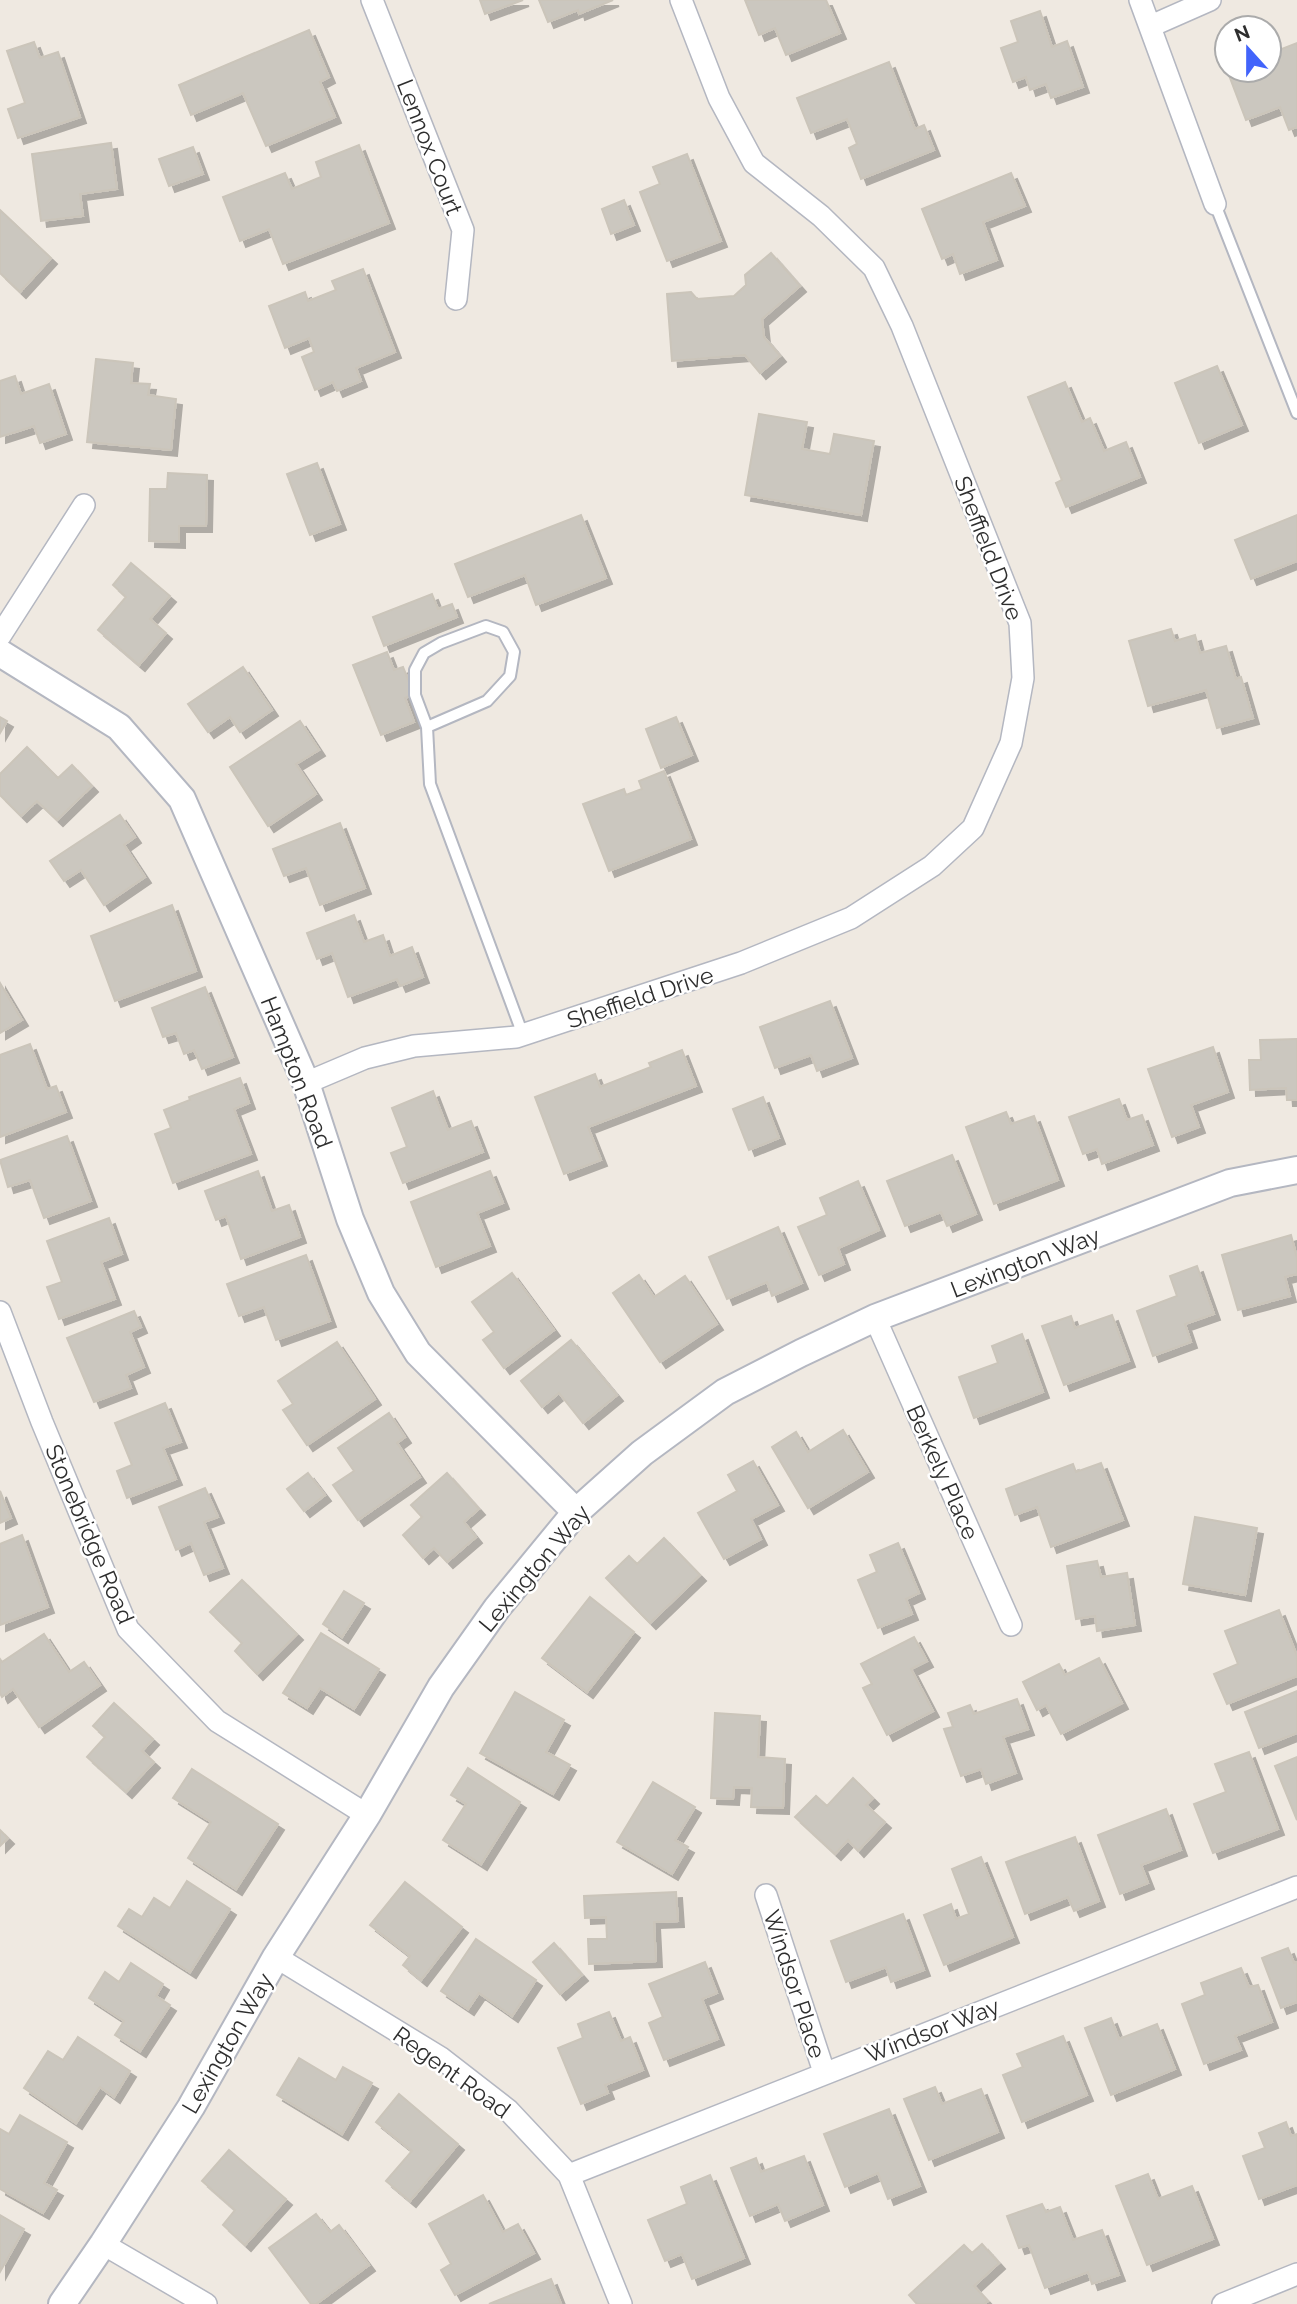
<svg xmlns="http://www.w3.org/2000/svg" width="1297" height="2304" font-family="Raleway,sans-serif">
	<defs>
		<filter id="shadow"><feDropShadow dx="6" dy="6" stdDeviation="0" flood-color="#0004"/></filter>
	</defs>
	<rect width="100%" height="100%" fill="#efe9e1"/>
	<!-- building -->
	<path fill="#cbc7bf" stroke="#cbc5ba" stroke-width="2" filter="url(#shadow)" d="M480,0H523L485,14Z
		M539,0H613L579,14L578,10L548,22Z
		M745,0H826L840,33L786,55L775,28L759,35Z
		M1040,11L1052,47L1067,41L1083,87L1051,98L1046,84L1030,90L1026,77L1013,82L1001,48L1018,42L1011,21Z
		M309,30L329,77L320,82L335,117L266,146L243,93L191,115L179,85Z
		M34,42L40,58L58,52L80,117L18,138L8,109L25,103L7,51Z
		M1297,43V127L1289,130L1280,107L1246,120L1227,70H1269V54Z
		M889,62L915,129L924,125L934,150L861,179L849,148L857,144L847,119L811,133L797,98Z
		M111,143L117,189L80,194L83,216L41,221L32,154Z
		M359,145L389,223L283,264L269,229L240,241L223,197L285,173L292,189L321,177L316,162Z
		M193,147L203,174L169,186L159,159Z
		M687,154L721,241L667,261L640,192L660,184L653,167Z
		M1011,173L1025,206L983,222L997,260L960,274L953,254L942,259L922,209Z
		M624,200L634,225L611,234L602,209Z
		M0,210L51,258L20,292L0,273Z
		M771,253L800,286L762,319L764,337L780,356L760,373L745,355L672,361L667,294L691,292L697,299L734,296L746,285L745,275Z
		M363,269L395,352L356,368L361,381L337,391L333,382L315,390L302,357L314,352L309,338L285,348L269,306L305,292L308,301L336,290L332,281Z
		M96,359L133,363L131,383L150,384L148,395L176,399L171,450L87,442Z
		M1217,366L1242,425L1199,443L1175,383Z
		M15,376L21,394L49,384L66,434L40,443L34,426L0,437V381Z
		M1065,382L1082,422L1090,418L1104,451L1126,442L1140,477L1066,507L1056,483L1062,480L1028,397Z
		M759,414L807,422L802,449L830,454L834,434L874,441L861,515L745,495Z
		M317,463L340,524L310,535L287,474Z
		M168,473L207,475L206,526H179V542L149,541L150,489H167Z
		M581,515L606,578L536,605L525,575L468,597L455,564Z
		M1297,515V561L1251,579L1235,540Z
		M131,563L170,596L150,619L166,633L139,665L98,630L126,597L113,585Z
		M432,594L438,609L452,604L457,617L384,646L373,617Z
		M1171,629L1175,641L1195,635L1200,653L1226,646L1236,679L1241,677L1253,718L1217,728L1206,690L1148,706L1129,641Z
		M387,652L394,670L403,667L414,694L405,698L414,722L381,735L353,665Z
		M243,667L272,710L240,732L230,717L208,732L188,704Z
		M0,717L7,721L0,733Z
		M676,717L692,755L661,768L646,729Z
		M300,721L319,750L296,764L316,794L268,826L230,767Z
		M27,747L58,778L72,765L92,786L57,820L37,801L21,816L0,795V774Z
		M664,771L691,839L609,871L583,804L624,789L626,795L642,789L639,781Z
		M120,815L135,837L124,845L145,877L104,905L81,870L64,881L50,861Z
		M340,823L365,888L320,905L306,868L284,876L273,849Z
		M172,905L196,971L115,1001L91,936Z
		M354,915L364,942L383,935L390,956L412,947L423,977L400,986L397,979L348,997L332,953L317,959L307,933Z
		M0,983L22,1020L0,1033Z
		M205,987L233,1057L202,1069L194,1050L184,1054L176,1033L163,1037L152,1008Z
		M830,1001L852,1058L817,1071L811,1055L775,1068L760,1027Z
		M1297,1039V1100H1287L1286,1088L1250,1090L1249,1060H1261L1260,1040Z
		M30,1044L47,1089L56,1086L66,1112L0,1137V1055Z
		M1213,1047L1228,1092L1191,1105L1199,1127L1172,1137L1148,1069Z
		M682,1050L696,1086L588,1127L601,1160L564,1174L535,1097L595,1074L600,1087L651,1067L649,1063Z
		M240,1078L249,1103L234,1109L251,1154L173,1183L155,1134L171,1128L164,1110L190,1100L189,1097Z
		M433,1091L448,1130L471,1121L483,1152L403,1183L391,1153L407,1147L392,1108Z
		M763,1097L779,1138L749,1150L733,1109Z
		M1119,1099L1127,1120L1142,1115L1153,1145L1102,1164L1097,1149L1083,1154L1069,1117Z
		M1006,1112L1011,1124L1034,1116L1058,1180L994,1204L966,1127Z
		M67,1136L91,1201L44,1218L30,1180L8,1187L0,1160Z
		M952,1155L976,1214L947,1226L941,1212L905,1226L887,1181Z
		M258,1171L272,1211L289,1205L300,1237L241,1259L226,1216L216,1220L205,1191Z
		M490,1171L503,1203L477,1213L490,1246L436,1267L411,1202Z
		M858,1181L879,1230L838,1248L844,1264L819,1275L798,1227L827,1215L820,1198Z
		M109,1218L122,1254L101,1262L115,1299L59,1319L47,1287L62,1282L47,1241Z
		M778,1227L802,1283L772,1296L767,1282L727,1299L709,1257Z
		M1291,1235L1297,1258V1274L1285,1277L1290,1296L1238,1310L1222,1255Z
		M306,1255L330,1321L276,1340L264,1307L239,1316L227,1284Z
		M1197,1266L1214,1314L1185,1324L1191,1342L1153,1356L1137,1311L1177,1296L1170,1276Z
		M512,1273L554,1330L504,1368L483,1340L494,1332L472,1302Z
		M639,1275L654,1297L685,1276L717,1324L660,1362L613,1293Z
		M134,1311L141,1327L130,1332L144,1367L126,1375L131,1388L94,1402L67,1338Z
		M1112,1315L1129,1361L1064,1385L1042,1326L1071,1316L1075,1328Z
		M1022,1334L1043,1392L974,1418L959,1377L998,1363L992,1346Z
		M571,1340L617,1395L583,1423L559,1393L542,1407L521,1381Z
		M337,1342L375,1399L307,1445L283,1410L293,1404L278,1381Z
		M165,1403L181,1442L163,1448L176,1479L127,1498L117,1471L132,1465L115,1423Z
		M389,1413L405,1437L397,1443L420,1477L358,1520L333,1485L354,1471L338,1448Z
		M843,1430L868,1472L808,1508L772,1447L796,1432L808,1452Z
		M753,1461L778,1505L751,1519L761,1539L724,1559L698,1513L737,1491L728,1475Z
		M1101,1463L1123,1520L1051,1547L1037,1507L1015,1515L1006,1489L1073,1464L1076,1472Z
		M308,1473L325,1495L304,1511L287,1489Z
		M447,1473L479,1509L464,1522L476,1537L447,1562L434,1548L423,1558L403,1535L422,1517L411,1505Z
		M205,1488L218,1517L204,1522L223,1568L204,1575L191,1543L176,1550L159,1507Z
		M0,1491L11,1518L0,1523Z
		M1195,1517L1257,1528L1245,1595L1183,1584Z
		M22,1535L48,1607L0,1625V1544Z
		M664,1538L700,1575L650,1623L606,1578L629,1556L637,1564Z
		M898,1543L919,1593L906,1599L912,1614L878,1628L858,1580L877,1572L870,1555Z
		M1097,1561L1101,1577L1127,1573L1135,1625L1097,1631L1095,1616L1076,1619L1067,1566Z
		M242,1580L297,1634L257,1674L235,1651L242,1643L210,1612Z
		M344,1591L364,1603L342,1637L323,1624Z
		M590,1597L634,1632L587,1692L542,1658Z
		M1279,1610L1297,1656V1676L1227,1704L1214,1674L1238,1664L1225,1631Z
		M321,1633L379,1669L354,1709L320,1688L307,1708L283,1693Z
		M44,1634L69,1672L84,1662L100,1685L39,1727L13,1689L2,1697L0,1693V1659L2,1662Z
		M914,1637L927,1661L911,1669L933,1711L887,1735L863,1688L872,1684L861,1664Z
		M1099,1658L1122,1703L1061,1734L1046,1705L1037,1710L1023,1682L1059,1664L1065,1675Z
		M1297,1691V1733L1259,1748L1245,1712Z
		M515,1692L564,1720L546,1752L570,1765L553,1794L480,1753Z
		M1017,1699L1028,1729L1003,1737L1016,1773L986,1784L981,1769L961,1776L944,1729L953,1727L948,1713L970,1705L974,1714Z
		M114,1703L153,1739L142,1751L154,1762L126,1792L87,1757L105,1737L93,1726Z
		M715,1713L760,1716L758,1757L785,1759L783,1808L751,1807L752,1788L734,1787L733,1799L711,1798Z
		M1249,1752L1278,1829L1213,1853L1194,1804L1226,1792L1215,1764Z
		M1297,1757V1820L1275,1766Z
		M468,1768L520,1802L481,1864L443,1840L466,1804L451,1795Z
		M192,1769L278,1824L236,1889L188,1858L211,1822L173,1798Z
		M853,1778L873,1798L866,1805L885,1822L858,1851L848,1840L835,1854L795,1817L816,1796L827,1806Z
		M653,1782L695,1807L675,1840L688,1847L672,1874L617,1842Z
		M1166,1809L1181,1850L1141,1865L1148,1883L1120,1894L1098,1835Z
		M0,1830L8,1838L0,1846Z
		M1075,1837L1099,1901L1074,1911L1068,1897L1025,1914L1006,1862Z
		M981,1857L1013,1937L944,1965L924,1915L951,1904L956,1919L969,1914L952,1869Z
		M187,1881L230,1909L190,1972L118,1926L129,1909L142,1917L154,1898L170,1908Z
		M405,1882L462,1927L421,1980L403,1965L410,1956L370,1925Z
		M676,1892L678,1921L654,1922L656,1961L589,1964L588,1939H607L606,1917L585,1918L584,1896Z
		M903,1914L924,1970L891,1982L886,1967L846,1982L831,1941Z
		M476,1939L536,1980L512,2016L479,1993L468,2009L441,1991Z
		M554,1943L582,1975L560,1994L533,1962Z
		M1288,1948L1294,1963L1297,1962V2002L1281,2008L1262,1958Z
		M705,1962L717,1993L702,1999L718,2039L664,2060L649,2023L663,2017L649,1984Z
		M131,1963L163,1984L156,1996L170,2005L140,2051L115,2035L124,2021L89,1998L105,1972L119,1982Z
		M1241,1968L1249,1987L1258,1985L1272,2022L1235,2036L1241,2050L1204,2064L1182,2004L1205,1995L1201,1983Z
		M609,2012L621,2041L630,2037L643,2070L605,2085L608,2093L581,2104L558,2048L583,2038L578,2024Z
		M1111,2018L1119,2039L1157,2024L1175,2069L1111,2095L1085,2028Z
		M1063,2036L1087,2095L1022,2122L1003,2075L1023,2067L1017,2054Z
		M78,2037L130,2071L114,2097L100,2087L76,2123L24,2088L48,2051L63,2060Z
		M299,2058L336,2080L343,2067L372,2083L342,2134L277,2095Z
		M935,2087L942,2104L981,2089L998,2132L929,2160L904,2099Z
		M399,2094L458,2144L410,2201L386,2181L412,2151L376,2122Z
		M889,2109L920,2186L888,2199L878,2173L845,2187L824,2134Z
		M20,2115L67,2142L44,2183L57,2190L43,2213L0,2189V2129L9,2134Z
		M1286,2122L1291,2136L1297,2134V2185L1259,2199L1243,2156L1265,2148L1259,2133Z
		M229,2150L286,2199L245,2245L223,2225L235,2210L202,2181Z
		M804,2156L823,2205L785,2221L778,2204L750,2216L731,2168L756,2158L761,2172Z
		M1148,2174L1158,2199L1192,2186L1213,2239L1147,2265L1116,2186Z
		M710,2175L744,2258L692,2279L682,2254L665,2261L648,2220L687,2204L681,2187Z
		M483,2195L503,2232L518,2224L534,2253L455,2295L441,2270L451,2264L429,2224Z
		M1042,2204L1046,2212L1060,2207L1073,2240L1102,2230L1119,2275L1092,2284L1088,2272L1045,2288L1029,2245L1019,2248L1007,2216Z
		M316,2214L330,2232L339,2225L369,2265L316,2304H311L269,2248Z
		M0,2215L24,2229L0,2272Z
		M982,2244L999,2263L974,2286L988,2301L984,2304H917L909,2295L964,2245L972,2253Z
		M551,2279L561,2304H489Z"/>
	<g fill="none" stroke-linecap="round" stroke-linejoin="round">
		<defs>
			<path id="service" d="M1215,204L1297,413
				M427,727L487,701L510,676L514,652L503,632L486,626L441,643L424,653L415,670V695L427,727L430,784L523,1035"/>
			<path id="minor" d="M372,0L463,230L456,299
				M1140,0L1215,204
				M1151,26L1210,0
				M0,636L84,505
				M306,1083L365,1058L414,1046L516,1037L741,963L851,918L932,866L973,828L1011,743L1023,678L1020,623L902,326L874,268L821,216L754,163L719,98L681,0
				M0,1312L42,1422L128,1629L217,1721L367,1815
				M875,1318L1011,1625
				M766,1895L824,2072
				M276,1957L441,2058L508,2110L569,2175L621,2304
				M569,2175L1297,1887
				M103,2244L206,2304
				M1223,2304L1297,2274"/>
			<path id="tertiary" d="M0,653L119,727L182,799L306,1083L350,1219L381,1293L418,1353L576,1512
				M62,2304L103,2244L191,2107L276,1957L367,1815L441,1687L497,1608L576,1512L642,1453L725,1392L801,1353L875,1318L1230,1183L1297,1170"/>
		</defs>
		<!-- service casing -->
		<use href="#service" stroke="#b4b7c1" stroke-width="14"/>
		<!-- minor casing -->
		<use href="#minor" stroke="#b4b7c1" stroke-width="24"/>
		<!-- tertiary casing -->
		<use href="#tertiary" stroke="#b4b7c1" stroke-width="30"/>
		<!-- service -->
		<use href="#service" stroke="#fff" stroke-width="10"/>
		<!-- minor -->
		<use href="#minor" stroke="#fff" stroke-width="21"/>
		<!-- tertiary -->
		<use href="#tertiary" stroke="#fff" stroke-width="26"/>
	</g>
	<g text-anchor="middle" dominant-baseline="central" stroke-width="5" stroke-linejoin="round" paint-order="stroke">
		<!-- street labels -->
		<g font-size="23" fill="#2e2e2e" stroke="#fff">
			<text transform="translate(430 147) rotate(69)">Lennox Court</text>
			<text transform="translate(989 548) rotate(69)">Sheffield Drive</text>
			<text transform="translate(640 997) rotate(-18)">Sheffield Drive</text>
			<text transform="translate(297 1072) rotate(69)">Hampton Road</text>
			<text transform="translate(1025 1262) rotate(-21)">Lexington Way</text>
			<text transform="translate(943 1472) rotate(66)">Berkely Place</text>
			<text transform="translate(90 1534) rotate(67)">Stonebridge Road</text>
			<text transform="translate(534 1568) rotate(-50)">Lexington Way</text>
			<text transform="translate(795 1984) rotate(72)">Windsor Place</text>
			<text transform="translate(932 2030) rotate(-21)">Windsor Way</text>
			<text transform="translate(227 2043) rotate(-60)">Lexington Way</text>
			<text transform="translate(452 2072) rotate(36)">Regent Road</text>
		</g>
	</g>
	<!-- north arrow -->
	<g transform="translate(1248 49) rotate(339)"><circle r="33" fill="#ffffff" stroke="#ababab" stroke-width="2"/>
	<path d="M0-5L12 26L0 18L-12 26Z" fill="#4264fb"/>
	<text y="-10" font-size="19" font-weight="bold" text-anchor="middle" fill="#2e2e2e">N</text>
	</g>
</svg>
